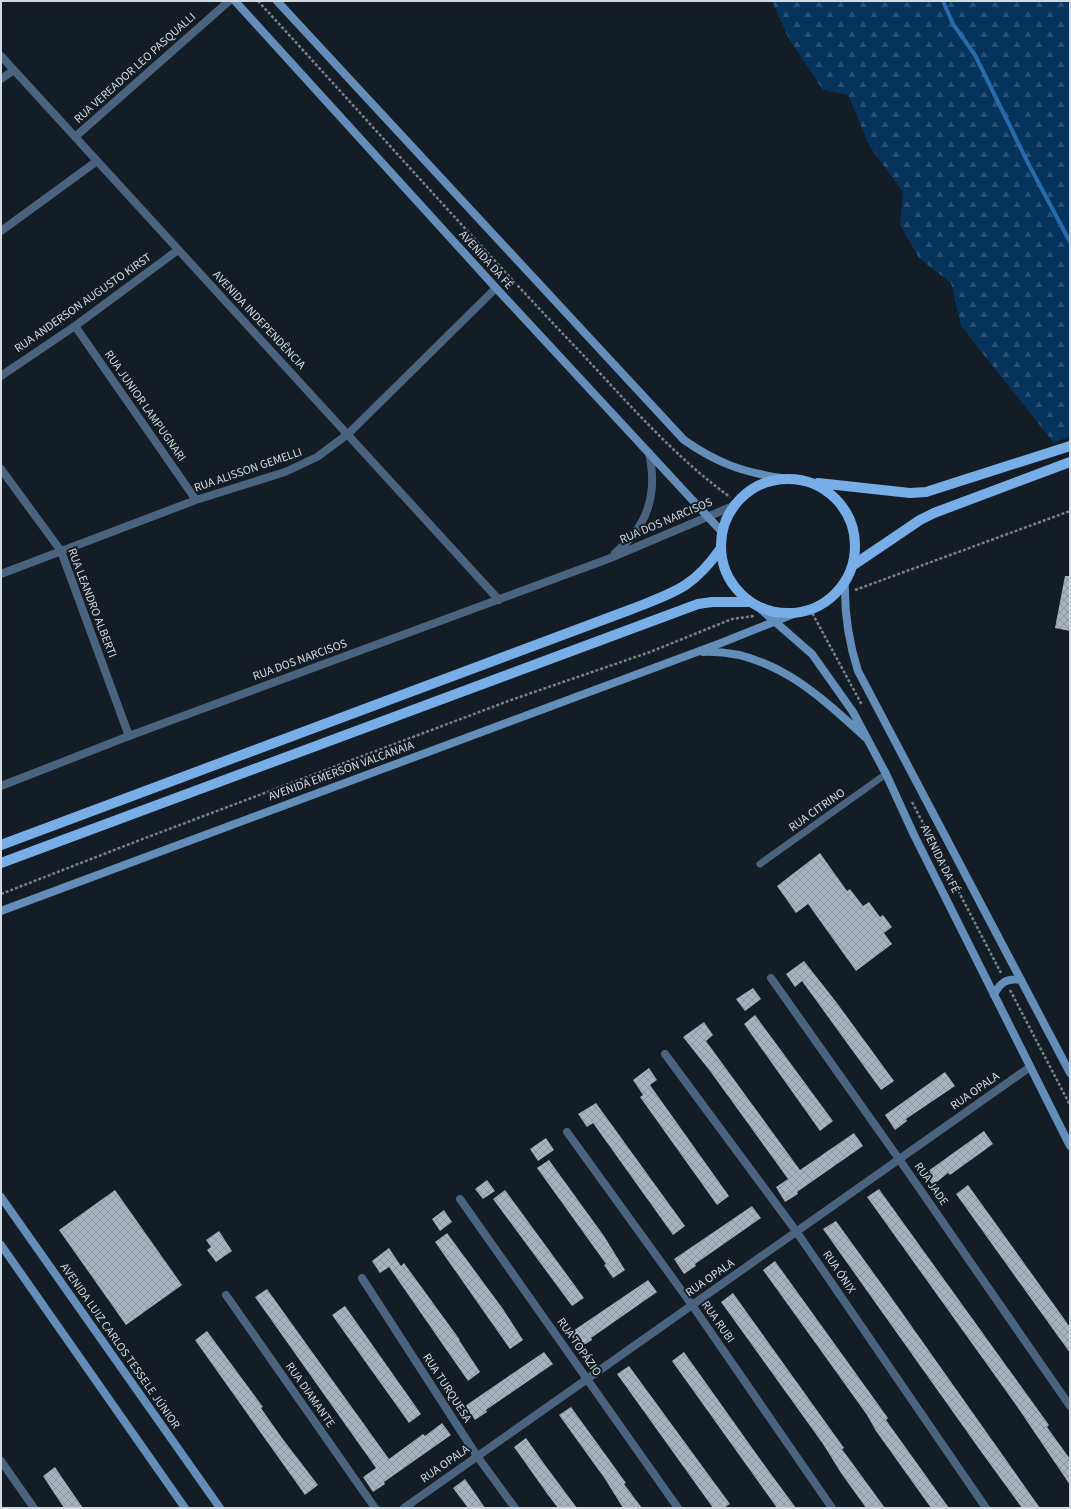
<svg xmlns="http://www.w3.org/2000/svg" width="1071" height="1509" font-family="'Source Sans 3',sans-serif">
	<defs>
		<pattern id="forest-firs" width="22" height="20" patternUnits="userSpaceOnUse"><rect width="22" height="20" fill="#05335b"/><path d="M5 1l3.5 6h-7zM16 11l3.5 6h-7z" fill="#295072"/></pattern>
		<pattern id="building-cross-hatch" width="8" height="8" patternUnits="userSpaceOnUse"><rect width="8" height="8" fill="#a7b2be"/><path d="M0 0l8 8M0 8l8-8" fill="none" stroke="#8d969f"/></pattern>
	</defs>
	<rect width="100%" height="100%" fill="#141c25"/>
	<!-- forest -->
	<path fill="url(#forest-firs)" d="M772,1H1070V436L1054,443L961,326L951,283L919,258L900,225L903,192L870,147L848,95L823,90L789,39Z"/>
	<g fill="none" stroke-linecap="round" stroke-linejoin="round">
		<!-- stream -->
		<path stroke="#286baa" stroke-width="4" d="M943,1L953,24L975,55L1028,163L1070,242"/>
	</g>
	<!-- building -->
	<path fill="url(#building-cross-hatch)" d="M1065,576H1070V631L1055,628Z
		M820,853L847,891L850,889L863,906L869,902L880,917L883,915L892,927L884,933L892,944L856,971L808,904L796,913L777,886Z
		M804,961L837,1003L894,1081L881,1090L802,981L795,987L786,974Z
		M753,988L761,999L745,1011L736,999Z
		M755,1015L833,1121L820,1131L744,1024Z
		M704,1022L713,1035L706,1041L800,1170L854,1133L863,1146L797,1192L798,1194L785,1202L776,1187L788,1179L710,1071L683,1037Z
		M649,1068L657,1080L650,1085L729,1196L717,1205L640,1097L643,1095L633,1080Z
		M945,1072L955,1086L906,1119L907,1121L895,1130L885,1115Z
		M596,1103L685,1226L673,1235L593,1123L587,1127L578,1114Z
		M984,1131L993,1144L950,1175L948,1173L933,1185L924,1174Z
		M546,1138L554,1150L538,1161L530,1149Z
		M549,1160L604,1236L625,1270L613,1278L604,1265L606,1264L537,1168Z
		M487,1180L495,1191L483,1199L475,1189Z
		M968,1185L1070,1327V1353L956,1194Z
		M879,1189L1049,1425L1047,1427L1070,1459V1485L1016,1405L867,1197Z
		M115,1190L182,1285L126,1325L59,1230Z
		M505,1190L584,1298L572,1306L493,1199Z
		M752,1206L761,1218L695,1264L696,1266L684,1274L674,1259Z
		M444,1210L452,1222L440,1231L432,1219Z
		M836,1221L891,1297L1040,1508H1022L982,1453L823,1229Z
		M219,1231L232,1251L216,1262L207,1250L211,1247L206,1240Z
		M447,1233L503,1309L523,1340L510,1349L435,1242Z
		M389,1248L401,1266L404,1263L460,1340H459L480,1372L468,1381L389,1267L380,1273L372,1261Z
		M775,1261L888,1418L886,1420L949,1508H931L876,1431L867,1415L763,1270Z
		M648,1280L657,1292L591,1338L592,1340L579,1348L570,1333Z
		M267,1289L389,1459L423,1434L425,1436L442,1423L451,1435L384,1482L385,1484L373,1492L363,1477L376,1468L255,1297Z
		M733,1293L844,1448L842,1449L885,1508H866L841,1473L823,1444L721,1302Z
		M345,1306L421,1414L409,1423L332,1315Z
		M207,1331L263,1407L261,1408L282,1438L318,1485L305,1495L195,1340Z
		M544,1352L553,1364L486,1410L487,1412L475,1420L465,1406Z
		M684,1352L760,1459L796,1508H777L672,1361Z
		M629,1366L730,1504L724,1508H713L617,1374Z
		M571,1407L626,1483L624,1484L642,1508H623L605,1479L559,1415Z
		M526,1438L545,1465L577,1508H558L548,1495L514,1447Z
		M55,1467L63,1479L83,1508H64L54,1493L43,1476Z
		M465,1479L479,1499L485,1508H468L453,1488Z"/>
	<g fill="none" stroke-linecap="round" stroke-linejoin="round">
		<!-- path -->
		<path stroke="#7a8188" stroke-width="2.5" stroke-dasharray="3 2" stroke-linecap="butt" d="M258,1C360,112 461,226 565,336C618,391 668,452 730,497
			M855,590L1070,511
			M810,609L862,705
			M912,802L1001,973
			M1,894L140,840L511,700L650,652L732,619L754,616
			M1010,990L1070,1105"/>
		<!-- lane -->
		<path stroke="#4a6480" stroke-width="7" d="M760,864L886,774"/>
		<!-- street -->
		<path stroke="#4a6480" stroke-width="8" d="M1,56L499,600
			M1,79L14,70
			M75,137L229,1
			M1,231L97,161
			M75,326L196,500
			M1,376L75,326L178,250
			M1,469L61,551L129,736
			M615,553C648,526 658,494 649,453
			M1,574L196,500L285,472L317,457L348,434L496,288
			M1,786L129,736L608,559L733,506
			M771,978L899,1159L1070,1406
			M665,1054L796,1231L986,1508
			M567,1132L692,1305L832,1508
			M460,1199L678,1508
			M362,1278L477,1456L515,1508
			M226,1295L375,1508
			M1,1461L34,1508
			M404,1508L1030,1067"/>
		<!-- secondary -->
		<path stroke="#648eba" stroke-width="8" d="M235,1L496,288L722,532
			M277,1L684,440C717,463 742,472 781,478
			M845,580C844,613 848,640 858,671L1070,1073
			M757,606L812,654L853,712L886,774L914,835L1070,1146
			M703,652C770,649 819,695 865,737
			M1,911L721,643L796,613
			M994,995C1000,982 1007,978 1021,980
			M1,1197L220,1508
			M1,1245L185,1508"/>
		<!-- primary -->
		<path stroke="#77aee8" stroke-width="10" d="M721 546a67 67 0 1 1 134 0a67 67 0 1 1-134 0Z
			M818,483L910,493L926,492L1070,446
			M852,566L920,520L934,513L1070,462
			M1,845L632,609C675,592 693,588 721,548
			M1,863L698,604L712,602H748"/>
	</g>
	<g text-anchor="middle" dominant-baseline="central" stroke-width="4" stroke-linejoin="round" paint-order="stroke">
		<!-- street labels -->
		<g font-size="12" fill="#d4dae0" stroke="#141c25">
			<text transform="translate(135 68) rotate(-42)">RUA VEREADOR LEO PASQUALLI</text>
			<text transform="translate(486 260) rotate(48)">AVENIDA DA FÉ</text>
			<text transform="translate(83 303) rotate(-35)">RUA ANDERSON AUGUSTO KIRST</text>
			<text transform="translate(259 320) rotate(47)">AVENIDA INDEPENDÊNCIA</text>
			<text transform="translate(145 406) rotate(55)">RUA JUNIOR LAMPUGNARI</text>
			<text transform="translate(248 470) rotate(-19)">RUA ALISSON GEMELLI</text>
			<text transform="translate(666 521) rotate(-23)">RUA DOS NARCISOS</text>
			<text transform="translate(92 603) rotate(69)">RUA LEANDRO ALBERTI</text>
			<text transform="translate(300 660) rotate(-20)">RUA DOS NARCISOS</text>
			<text transform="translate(341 771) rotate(-20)">AVENIDA EMERSON VALCANAIA</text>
			<text transform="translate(817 810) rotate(-35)">RUA CITRINO</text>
			<text transform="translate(940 859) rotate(64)">AVENIDA DA FÉ</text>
			<text transform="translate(975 1091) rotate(-35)">RUA OPALA</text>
			<text transform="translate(931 1184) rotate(55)">RUA JADE</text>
			<text transform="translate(839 1272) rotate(56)">RUA ÓNIX</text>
			<text transform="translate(710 1278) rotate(-35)">RUA OPALA</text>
			<text transform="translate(718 1322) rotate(55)">RUA RUBI</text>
			<text transform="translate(120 1346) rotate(55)">AVENIDA LUIZ CARLOS TESSELE JÚNIOR</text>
			<text transform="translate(579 1347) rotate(55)">RUA TOPÁZIO</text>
			<text transform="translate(447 1388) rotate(57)">RUA TURQUESA</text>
			<text transform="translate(310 1395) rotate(55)">RUA DIAMANTE</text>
			<text transform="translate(445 1464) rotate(-35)">RUA OPALA</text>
		</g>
	</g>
	<!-- border -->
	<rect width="1071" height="1509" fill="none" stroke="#d4dae0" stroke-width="4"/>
</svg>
